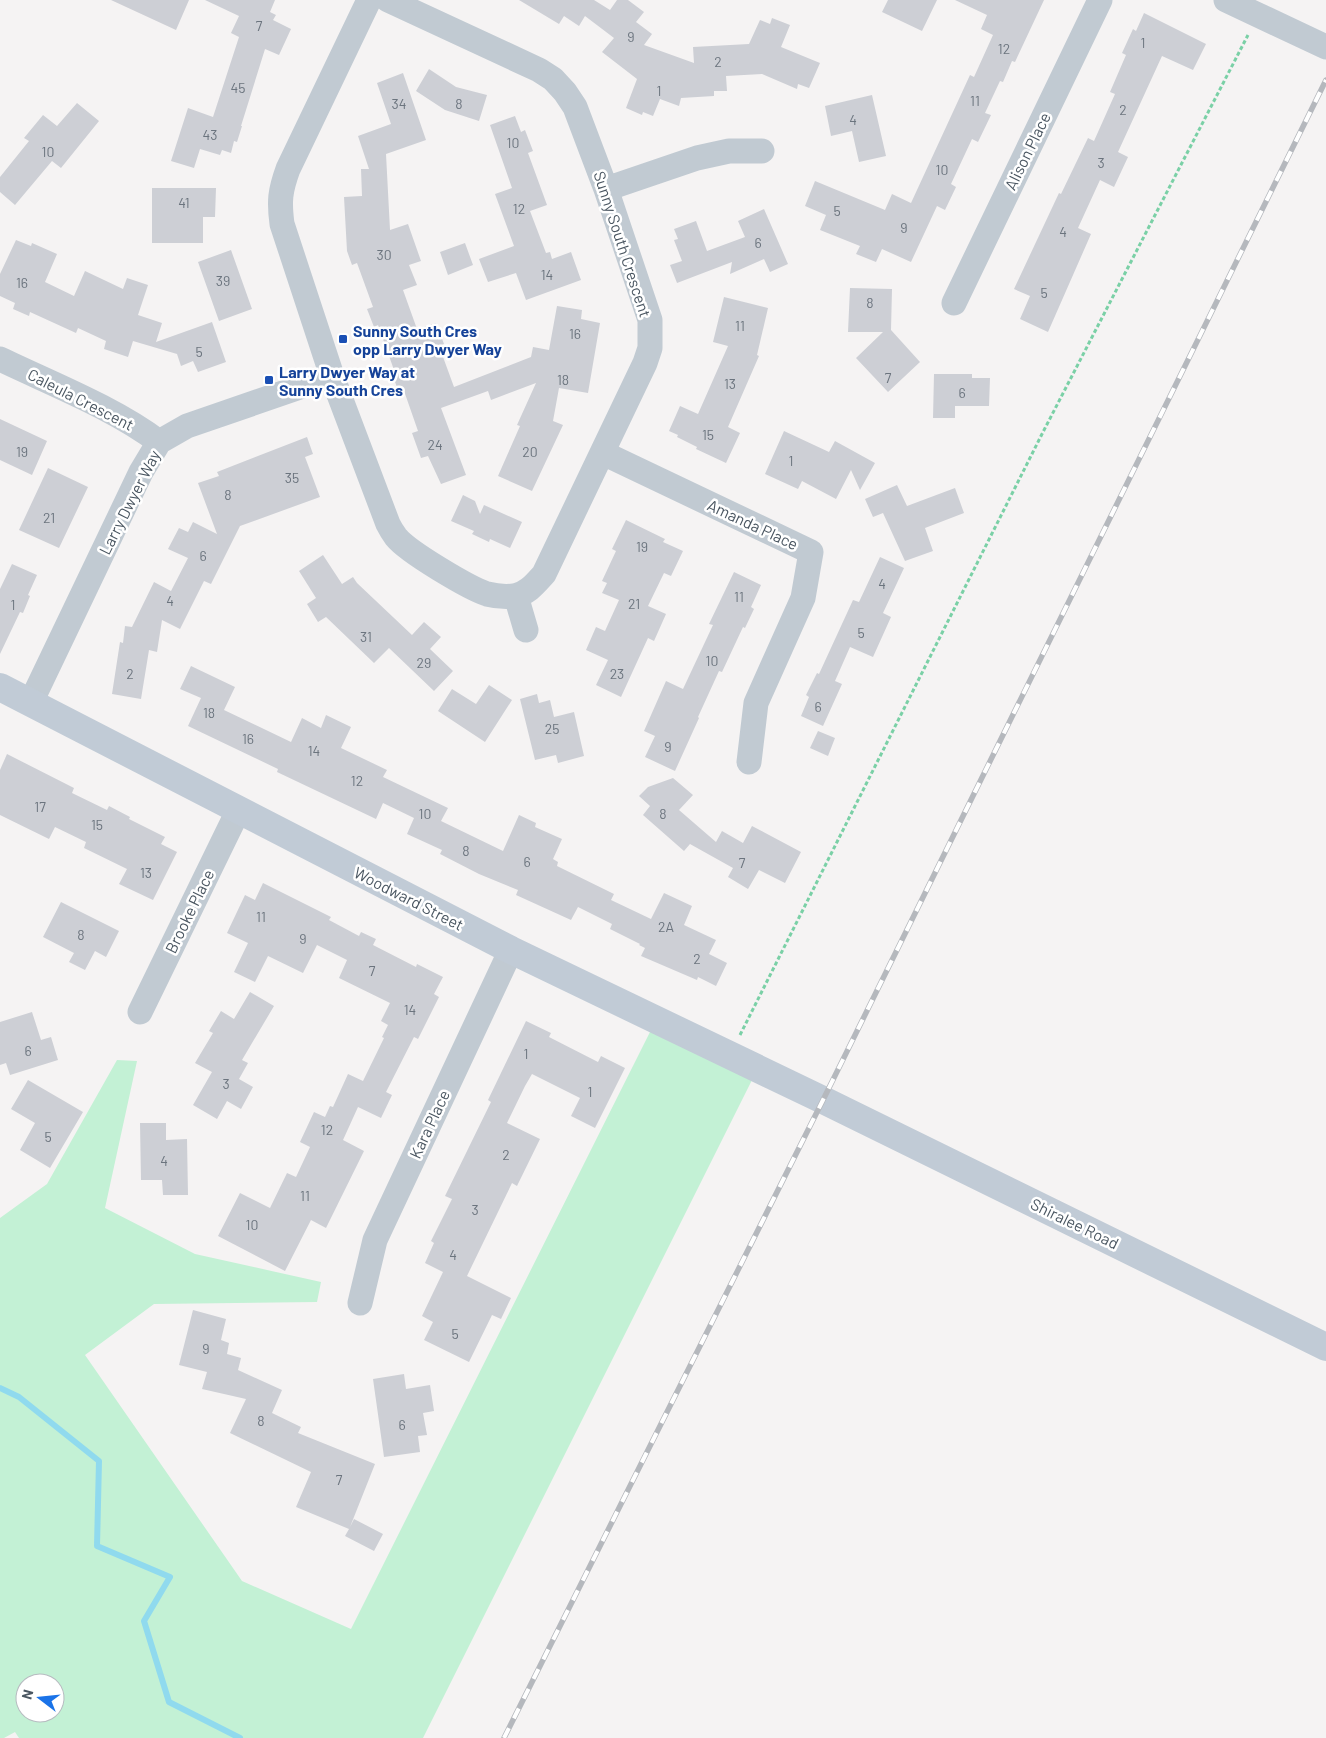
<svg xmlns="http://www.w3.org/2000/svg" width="1326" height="1738" font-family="Barlow,sans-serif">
	<rect width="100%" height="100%" fill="#f5f3f3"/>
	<!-- green -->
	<path fill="#c3f1d5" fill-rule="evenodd" d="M652,1028L752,1080L423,1738H19L15,1732L4,1738H0V1218L47,1184L117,1060L137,1061L105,1208L195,1254L321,1282L317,1302L154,1304L85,1355L242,1581L351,1629ZM25,1683H55V1713H25Z"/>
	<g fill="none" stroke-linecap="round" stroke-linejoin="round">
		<!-- stream -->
		<path stroke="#90daee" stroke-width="6" d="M0,1388L19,1397L99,1461L97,1546L170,1577L144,1621L169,1702L240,1738"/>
	</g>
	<!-- building -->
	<path fill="#cdcfd5" d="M111,0H189L176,30Z
		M205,0H275L270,12L276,15L273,20L291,29L279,55L265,49L241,126H242L237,142L234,141L231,153L222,150L220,155L200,149L194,168L171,161L188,108L213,117L239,37L231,33L239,16Z
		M519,0H594L610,10L617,0H628L644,12L636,22L652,34L644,45L694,63L693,47L749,44L760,20L770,24L772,18L790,25L781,47L820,63L809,88L798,84L797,89L762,74L726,76L727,91H714V96L681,98L679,106L660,99L653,116L643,112L642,115L626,108L637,79L602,52L614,38L585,16L579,26L564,16L559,24Z
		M888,0H937L922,31L882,12Z
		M955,0H1044L1015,62L1012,61L1003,82L1000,81L985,113L991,115L978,142L972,139L951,184L956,187L945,210L937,206L911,262L882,249L876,262L856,254L860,246L820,230L826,215L805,206L815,181L885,210L892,194L911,203L970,75L974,77L993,35L981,29L987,15Z
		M1144,13L1206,44L1193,70L1162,56L1118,152L1128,157L1114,187L1100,180L1078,228L1091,234L1048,332L1020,319L1030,296L1014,289L1059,193L1061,194L1088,138L1094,141L1115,94L1110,92L1126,55L1122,53L1133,29L1136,31Z
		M429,69L456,87L487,95L479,121L445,110L416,91Z
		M403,73L426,140L386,154L390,230L408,224L421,261L409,265L417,285L403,290L417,329L436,323L444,344L439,346L454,387L531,357L533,347L549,350L557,306L582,310L581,319L600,323L588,393L559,388L553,421L563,425L532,491L498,476L520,426L517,425L536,383L491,400L488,391L441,408L466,475L441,484L428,456L421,458L412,433L418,431L403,388L398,390L391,371L394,370L378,325L374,327L367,309L373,307L357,263L352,265L347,251L344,197L362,196L361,169H369L358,136L391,124L377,83Z
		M872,95L886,156L859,162L852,131L831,136L825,106Z
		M77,103L99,121L61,168L52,161L15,205L0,192V177L29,141L24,138L43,115L57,126Z
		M515,116L521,132L525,130L533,151L528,153L547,205L530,211L546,253L550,252L552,259L571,252L581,280L526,300L516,273L488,282L479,259L514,246L495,194L512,188L490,125Z
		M152,188H216L215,217H203V243H152Z
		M764,209L788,264L770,272L764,259L730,274L732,262L677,283L670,265L682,261L674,240L678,239L674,229L696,221L707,251L745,237L738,221Z
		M16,240L31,246L32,243L57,254L45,282L74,296L85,271L123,289L127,278L148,285L138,315L162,323L156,342L212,322L226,362L198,372L193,361L181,366L177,354L133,341L128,357L104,349L106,341L78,328L76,333L30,312L29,316L13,309L15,303L0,296V274Z
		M465,243L473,265L448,275L440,252Z
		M231,250L252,309L219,321L198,262Z
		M850,288L892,289L891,330L920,362L888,392L856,358L883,332H848Z
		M724,297L768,308L757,355L759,356L728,427L740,433L726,463L696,449L697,447L677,437L678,435L669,431L680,406L698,414L728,346L713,342Z
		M934,374H972V378H990L989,406H955V418H933Z
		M0,419L47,441L32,475L0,460Z
		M784,431L829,452L835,441L875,463L860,490L851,470L836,499L802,481L798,489L765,474Z
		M307,437L313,454L305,457L320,497L240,526L211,584L204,581L180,629L162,620L157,652L149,650L141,699L112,694L120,642L123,643L125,626L132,627L154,582L171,591L188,558L168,549L179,528L188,532L193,522L217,534L198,483L219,476L217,472Z
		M48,468L88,487L59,548L19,530Z
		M897,485L907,506L955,488L964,513L925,528L933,551L905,561L883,513L873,517L865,499Z
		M463,495L475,501L480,514L484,505L522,522L510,548L490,539L489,542L472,534L474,531L451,521Z
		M626,520L665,539L663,542L683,551L671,576L664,573L648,606L666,614L654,641L648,638L621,697L596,685L608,660L586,650L596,627L605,631L619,600L602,593L607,583L602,581L616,551L612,549Z
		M323,555L342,584L353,577L357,583L412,635L424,622L441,637L430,649L453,671L434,691L389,648L374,663L326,617L318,622L307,604L316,598L299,571Z
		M880,557L904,568L883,613L891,617L873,657L850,647L835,681L842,684L823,726L801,716L809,697L806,695L817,673L819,674L853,600L859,602Z
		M12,564L37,575L28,595L30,596L23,613L20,612L0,654V589Z
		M734,572L761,585L751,607L754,609L745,628L743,627L722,672L719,671L698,717L699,718L675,771L645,757L655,736L644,731L666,681L683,689L713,625L709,624Z
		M191,666L235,687L224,710L291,742L302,718L321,728L326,715L351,727L341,748L387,770L383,777L448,808L441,821L503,851L519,815L536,823L535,827L562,839L553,859L558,862L557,866L614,894L611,900L651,919L664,893L692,906L684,925L716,940L709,954L727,963L716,986L698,977L697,980L641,956L645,948L639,945L640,944L610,929L612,924L578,907L571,920L516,895L518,890L479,874L440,854L442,850L407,834L414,818L383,803L376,819L277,772L278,769L188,726L201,698L180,689Z
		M489,685L512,700L485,742L438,711L452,689L476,704Z
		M537,694L539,703L550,700L554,717L574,712L584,756L558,763L556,755L535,760L520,699Z
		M818,731L835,738L828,756L810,748Z
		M7,754L74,788L72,793L107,810L109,806L130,817L129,819L165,837L161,844L177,852L153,900L119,884L127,869L84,848L86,842L55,827L49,839L0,815V770Z
		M673,778L693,795L679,810L716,842L722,831L743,843L752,826L801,852L785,883L759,870L748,889L728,877L733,868L690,844L684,851L643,815L650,806L639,796L648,787Z
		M263,883L331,917L329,920L359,936L361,932L376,939L373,945L416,967L417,964L443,977L434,994L439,997L418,1039L414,1037L386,1092L392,1095L381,1118L358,1107L343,1140L364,1151L326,1228L311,1220L285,1271L218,1236L240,1193L270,1208L287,1173L296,1177L310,1147L300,1142L314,1112L325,1117L330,1106L333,1107L348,1074L363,1081L384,1038L382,1037L388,1025L381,1021L390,1003L339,978L347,960L317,945L303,973L268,956L255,982L234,972L248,943L227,933L245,895L255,900Z
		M61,902L119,931L106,957L95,951L85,970L69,962L74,953L43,937Z
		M250,992L274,1006L242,1060L248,1063L239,1079L253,1087L241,1109L227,1101L217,1119L193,1105L212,1072L195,1063L213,1033L209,1031L221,1011L234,1019Z
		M32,1012L41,1040L51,1037L58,1060L10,1075L6,1063L0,1065V1022Z
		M526,1021L551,1033L549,1037L598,1062L601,1056L625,1068L595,1128L571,1116L580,1098L532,1074L525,1086L507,1123L540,1139L517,1186L512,1183L467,1276L511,1298L501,1319L492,1315L469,1362L424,1340L433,1322L422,1316L443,1272L425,1263L434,1243L431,1241L452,1199L445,1196L491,1102L488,1100Z
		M28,1080L83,1112L50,1168L20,1150L35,1123L11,1109Z
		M140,1123H166V1140L187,1139L188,1195H163L162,1180H141Z
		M193,1310L226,1319L221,1340L229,1343L227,1354L241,1358L238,1370L282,1390L272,1413L301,1427L298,1433L375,1464L350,1527L354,1519L383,1534L374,1551L345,1536L349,1529L296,1507L311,1472L230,1433L246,1399L202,1389L207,1372L179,1365Z
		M404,1374L406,1389L430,1385L434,1411L423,1413L427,1435L418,1436L420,1452L384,1457L373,1379Z"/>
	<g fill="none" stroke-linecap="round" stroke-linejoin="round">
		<!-- path -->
		<path stroke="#7ad0a6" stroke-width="3" stroke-dasharray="4 2.5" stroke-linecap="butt" d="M740,1035L1042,434L1248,35"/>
		<!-- street -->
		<path stroke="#c1cad2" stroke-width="25" d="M369,0L288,169C280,191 279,201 282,224L332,376L388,524C390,528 393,533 396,537C408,552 469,588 487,594C495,596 505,597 514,596C527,594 535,584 544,574L645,363L650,348V320L606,189L575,107L565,92L553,79L539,70L388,0
			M1226,0L1326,47
			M606,189L697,158L729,151H762
			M954,303L1100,0
			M0,359C52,384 114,408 159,442
			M603,453L811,552L803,598L756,703L749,762
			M516,596L526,630
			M31,702L141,472L159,442L187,426L332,376
			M140,1012L238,811
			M360,1303L375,1240L511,950"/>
		<!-- secondary -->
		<path stroke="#c1cbd6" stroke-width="28" d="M0,687L511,950L823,1100L1326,1347"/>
		<defs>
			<path id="rail" d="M504,1738L823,1100L1326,80"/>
		</defs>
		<!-- rail casing -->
		<use href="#rail" stroke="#b5b8bd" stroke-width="5.5"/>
		<!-- rail -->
		<use href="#rail" stroke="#fff" stroke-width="4" stroke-dasharray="11" stroke-linecap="butt"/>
	</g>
	<!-- markers -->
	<g fill="#1a4fb4" stroke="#fff" stroke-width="2">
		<rect x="338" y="334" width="10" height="10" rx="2.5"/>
		<rect x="264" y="375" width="10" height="10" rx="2.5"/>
	</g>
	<g text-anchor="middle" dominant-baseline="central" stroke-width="5" stroke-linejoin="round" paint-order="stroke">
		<!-- number labels -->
		<g font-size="14" fill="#6b747e">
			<text x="259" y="25">7</text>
			<text x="631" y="36">9</text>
			<text x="1143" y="42">1</text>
			<text x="1004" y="48">12</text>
			<text x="718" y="61">2</text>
			<text x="238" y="87">45</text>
			<text x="659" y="90">1</text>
			<text x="975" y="100">11</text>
			<text x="399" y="103">34</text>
			<text x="459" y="103">8</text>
			<text x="1123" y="109">2</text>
			<text x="853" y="119">4</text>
			<text x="210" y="134">43</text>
			<text x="513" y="142">10</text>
			<text x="48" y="151">10</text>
			<text x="1101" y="162">3</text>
			<text x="942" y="169">10</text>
			<text x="184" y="202">41</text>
			<text x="519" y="208">12</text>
			<text x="837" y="210">5</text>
			<text x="904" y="227">9</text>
			<text x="1063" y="231">4</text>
			<text x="758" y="242">6</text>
			<text x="384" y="254">30</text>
			<text x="547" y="274">14</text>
			<text x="223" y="280">39</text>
			<text x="22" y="282">16</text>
			<text x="1044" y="292">5</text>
			<text x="870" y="302">8</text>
			<text x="740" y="325">11</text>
			<text x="575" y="333">16</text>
			<text x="199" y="351">5</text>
			<text x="888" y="377">7</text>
			<text x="563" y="379">18</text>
			<text x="730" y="383">13</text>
			<text x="962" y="392">6</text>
			<text x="708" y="434">15</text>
			<text x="435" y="444">24</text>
			<text x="22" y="451">19</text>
			<text x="530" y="451">20</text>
			<text x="791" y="460">1</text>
			<text x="292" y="477">35</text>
			<text x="228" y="494">8</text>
			<text x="49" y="517">21</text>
			<text x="642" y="546">19</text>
			<text x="203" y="555">6</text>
			<text x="882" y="583">4</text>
			<text x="739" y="596">11</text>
			<text x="170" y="600">4</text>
			<text x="634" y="603">21</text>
			<text x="13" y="604">1</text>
			<text x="861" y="632">5</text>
			<text x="366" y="636">31</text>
			<text x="712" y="660">10</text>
			<text x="424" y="662">29</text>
			<text x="130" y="673">2</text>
			<text x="617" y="673">23</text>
			<text x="818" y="706">6</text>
			<text x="209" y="712">18</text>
			<text x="552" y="728">25</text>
			<text x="248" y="738">16</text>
			<text x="668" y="746">9</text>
			<text x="314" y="750">14</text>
			<text x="357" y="780">12</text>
			<text x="40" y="806">17</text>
			<text x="425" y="813">10</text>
			<text x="663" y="813">8</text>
			<text x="97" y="824">15</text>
			<text x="466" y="850">8</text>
			<text x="527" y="861">6</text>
			<text x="742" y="862">7</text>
			<text x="146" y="872">13</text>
			<text x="261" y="916">11</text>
			<text x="666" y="926">2A</text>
			<text x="81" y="934">8</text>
			<text x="303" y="938">9</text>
			<text x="697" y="958">2</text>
			<text x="372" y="970">7</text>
			<text x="410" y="1009">14</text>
			<text x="28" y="1050">6</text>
			<text x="526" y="1053">1</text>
			<text x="226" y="1083">3</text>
			<text x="590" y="1091">1</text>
			<text x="327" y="1129">12</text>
			<text x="48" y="1136">5</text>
			<text x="506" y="1154">2</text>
			<text x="164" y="1160">4</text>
			<text x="305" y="1195">11</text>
			<text x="475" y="1209">3</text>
			<text x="252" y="1224">10</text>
			<text x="453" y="1254">4</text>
			<text x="455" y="1333">5</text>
			<text x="206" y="1348">9</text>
			<text x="261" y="1420">8</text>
			<text x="402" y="1424">6</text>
			<text x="339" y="1479">7</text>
		</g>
		<!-- street labels -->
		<g font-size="16" fill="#4a5661" stroke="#fff">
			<text transform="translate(1027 151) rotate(-64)">Alison Place</text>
			<text transform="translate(623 244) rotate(72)">Sunny South Crescent</text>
			<text transform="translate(81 399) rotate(27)">Caleula Crescent</text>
			<text transform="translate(129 502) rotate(-63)">Larry Dwyer Way</text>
			<text transform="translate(753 524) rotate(25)">Amanda Place</text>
			<text transform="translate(409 898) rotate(27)">Woodward Street</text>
			<text transform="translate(189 911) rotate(-64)">Brooke Place</text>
			<text transform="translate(429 1124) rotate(-65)">Kara Place</text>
			<text transform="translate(1075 1223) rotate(26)">Shiralee Road</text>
		</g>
		<!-- transit labels -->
		<g font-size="16" font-weight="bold" fill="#164399" stroke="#fff" text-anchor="start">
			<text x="353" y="330">Sunny South Cres<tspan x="353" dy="18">opp Larry Dwyer Way</tspan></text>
			<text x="279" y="371">Larry Dwyer Way at<tspan x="279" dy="18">Sunny South Cres</tspan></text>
		</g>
	</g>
	<!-- north arrow -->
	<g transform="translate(40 1698) rotate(286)"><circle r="24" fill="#ffffff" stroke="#b7bbc0"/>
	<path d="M0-4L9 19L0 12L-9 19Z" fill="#1a73e8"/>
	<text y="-8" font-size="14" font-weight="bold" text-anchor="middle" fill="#4a5661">N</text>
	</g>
</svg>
